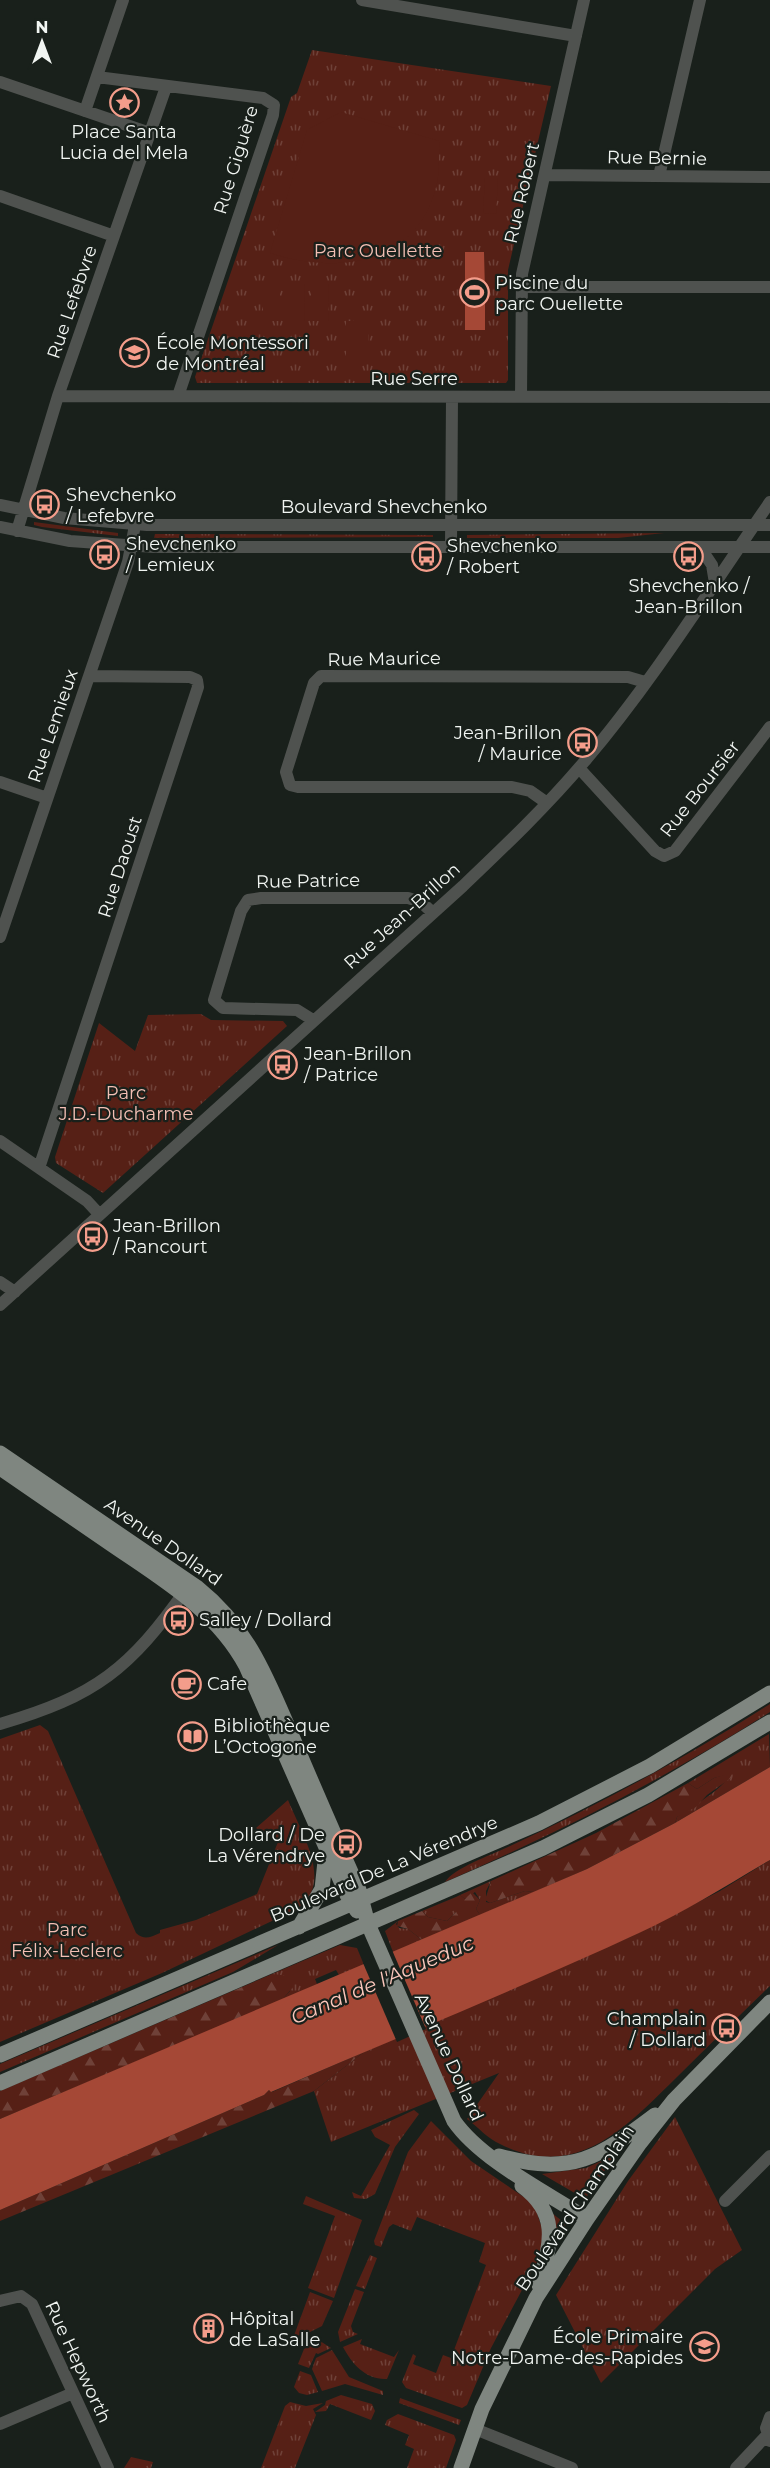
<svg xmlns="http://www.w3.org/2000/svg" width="770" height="2468" font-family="Montserrat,sans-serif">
	<defs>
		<pattern id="grass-tufts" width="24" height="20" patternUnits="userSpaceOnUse" patternTransform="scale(1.5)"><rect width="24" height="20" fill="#562016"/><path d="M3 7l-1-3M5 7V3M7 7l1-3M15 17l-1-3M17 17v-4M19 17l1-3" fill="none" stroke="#6f4138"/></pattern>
		<pattern id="forest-firs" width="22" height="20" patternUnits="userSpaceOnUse" patternTransform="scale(1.5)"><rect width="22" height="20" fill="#562016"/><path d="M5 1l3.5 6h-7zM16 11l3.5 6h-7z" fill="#6f4138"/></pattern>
	</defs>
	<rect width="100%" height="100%" fill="#19201b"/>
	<!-- grass -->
	<path fill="url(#grass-tufts)" d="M312,50L551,86L508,270V380L506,383H197L195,377L291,97L297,93Z
		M34,522L118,533V536L42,527L34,525Z
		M664,533L618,538H467V535Z
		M155,534L433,535V537L154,538Z
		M201,1014L211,1020L283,1021L287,1026L103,1193L56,1163L55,1157L99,1023L135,1051L148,1015Z
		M770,1704V1712C666,1778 558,1833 445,1882C454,1868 491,1855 508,1847C599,1805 685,1758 770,1704Z
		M40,1725L48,1731L136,1933C145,1941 150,1937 160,1933V1930L196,1920L257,1894L278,1842L256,1828L288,1800C302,1835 338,1888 291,1912L162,1973L0,2042V1739Z
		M769,1734L770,1767L675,1823L677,1817C690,1808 725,1788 730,1774L714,1778L697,1789L688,1783Z
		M770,1860V1986C739,2016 707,2047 676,2078C625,2128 576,2182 500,2144C488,2139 478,2127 467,2119L499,2073L331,2142L314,2091L364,2052L630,1937L720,1891Z
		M491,1881L486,1891V1902L490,1903L525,1891L534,1892L480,1915L476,1909L480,1900L475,1892L465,1899L460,1895Z
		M456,1897V1912L447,1921L428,1917L422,1911Z
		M398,1921L396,1924L399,1928L408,1929L422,1940L393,1952L385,1931Z
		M278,1945L233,1972L0,2072V2064Z
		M340,1945L357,1948L364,1965L339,1975L336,1970L315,1979L317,1984L282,2000L290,1991L272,1974Z
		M414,2110L419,2114L395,2147L375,2194L366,2199L354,2198L352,2192L361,2196L390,2145L375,2137L371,2130Z
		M675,2117L742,2250L715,2269L601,2383L556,2295L628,2181Z
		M431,2121L471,2161L534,2204L544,2234L539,2258L491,2348L467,2405L462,2408L406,2388L402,2382L413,2354L416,2356L413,2364L436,2373L443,2355L451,2358L486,2265L479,2262L485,2243L417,2217L411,2231L393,2224L389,2227L381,2247L375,2245L374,2241L408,2152Z
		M612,2156L614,2157L585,2199L542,2174L586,2168Z
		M306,2196L362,2220L334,2298L308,2288L335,2216L303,2204Z
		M548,2210L566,2224L552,2248Z
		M370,2255L377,2258L365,2289L356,2286Z
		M355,2289L364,2292L351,2326L353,2332L358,2334L340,2342L338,2332Z
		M310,2292L333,2301L322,2326L304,2335L302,2333L292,2341Z
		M362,2339L360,2344L394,2357L399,2350L387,2379C366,2380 352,2364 343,2347Z
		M320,2341L331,2348L318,2354L316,2353L309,2368L298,2364L304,2349Z
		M332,2350L349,2377L383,2391V2395L345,2384L322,2391L312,2369L316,2358Z
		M300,2371L311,2375L318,2392L307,2395L299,2393L294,2387Z
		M341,2395L372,2404L375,2411L371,2420L330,2404L326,2411L315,2412L325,2405L326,2401Z
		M400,2398L461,2420L459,2425L399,2403Z
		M290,2402L306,2406L323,2403L313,2409L316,2415L295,2468H261L285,2406Z
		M398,2414L454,2435L456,2440L446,2468H407L414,2449L405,2445L409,2435L385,2425L387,2420Z
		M131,2457L153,2462L151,2468H124Z"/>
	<!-- forest -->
	<path fill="url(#forest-firs)" d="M730,1773L733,1775L731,1778L707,1795L696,1807L677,1817L675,1823L587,1869L534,1892L525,1891L490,1903L485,1900L491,1881L596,1833L688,1783L697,1789L714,1778Z
		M472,1892L480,1900L476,1909L480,1915L422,1940L408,1929L397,1926L398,1921L422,1911L428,1917L447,1921L456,1912V1897L460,1895L465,1899Z
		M272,1974C282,1975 291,1975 294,1986L282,2000L0,2119V2091Z
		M364,2052L314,2091L0,2221V2210L264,2095L269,2090L272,2092Z"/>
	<!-- garden -->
	<path fill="#562016" d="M341,112L439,141C439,157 440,175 435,191C413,267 334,274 270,253L307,130Z
		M485,178H498L496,214L483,213Z
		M263,284H280V321H263Z
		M287,284H304L305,321H287Z
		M311,284H328L329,321H311Z
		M346,321H368V360H346Z"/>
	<!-- water -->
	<path fill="#a54836" d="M465,252H484L485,291H465Z
		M465,295H485V330H465Z
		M770,1767V1860C727,1885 685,1912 639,1933C518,1989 394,2039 271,2092L269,2090L264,2095L0,2210V2119L587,1869L675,1823Z"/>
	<!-- pier -->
	<path fill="#19201b" d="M392,1950L426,2029L397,2042L363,1963Z"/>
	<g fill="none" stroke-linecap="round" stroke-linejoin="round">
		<!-- minor -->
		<path stroke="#4f524f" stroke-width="12" d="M362,0L576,36
			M97,77L263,98L274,105L273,115L178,396
			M0,82L150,133
			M85,111L123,0
			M545,175L770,177
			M659,176L700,0
			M0,196L114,236
			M522,287H770
			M58,396L770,397
			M521,397L522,274L584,0
			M0,505L64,518L147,525H770
			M0,527L70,541L154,547H770
			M17,531L58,396L166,87
			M451,547L452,397
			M700,547L712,565L715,583
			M579,768L655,851L664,856L675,851L770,727
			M0,782L47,798
			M547,803L530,791L512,787H298L290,785L286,772L314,683L321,676L628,677L645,682
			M0,937L128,562L135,525
			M313,1020L297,1010L223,1008L214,1000L241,911L248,900L261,898H408L421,902L433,913
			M0,1141L87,1201L99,1214
			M39,1168L198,687L197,680L190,677L89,676
			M0,1282L15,1292
			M0,1305L463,886C505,846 547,806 584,762C653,681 710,589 770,502
			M0,1724C96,1696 130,1669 187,1588
			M725,2201L770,2156
			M0,2301L21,2296L32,2304L108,2468
			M770,2417L766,2428L770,2441
			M0,2424L73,2393
			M475,2429L572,2468
			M736,2468L767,2435"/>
		<!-- major -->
		<path stroke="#7f8680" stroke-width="15" d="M0,1453L198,1588C253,1632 270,1687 298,1750C318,1797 338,1843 359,1890L368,1924L454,2121C481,2160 546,2192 587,2219
			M0,1468C37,1493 74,1519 111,1544C162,1579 216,1610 246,1666L347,1895L357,1911
			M299,1927L322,1889L326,1852
			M0,2055L539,1823L650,1766L770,1693
			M0,2083L543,1848L648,1795L770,1722
			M499,2156C573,2176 598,2158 655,2115
			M522,2186C561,2215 550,2245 539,2285
			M461,2468L482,2409L536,2298L587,2219L640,2143L674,2100L770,2002"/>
	</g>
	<!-- icons -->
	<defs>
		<symbol id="sight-ring" viewBox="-11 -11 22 22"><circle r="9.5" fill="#19201b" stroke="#f49d8b" stroke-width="1.5"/><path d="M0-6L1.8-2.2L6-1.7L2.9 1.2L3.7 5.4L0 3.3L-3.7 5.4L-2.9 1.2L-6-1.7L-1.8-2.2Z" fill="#f49d8b"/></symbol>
		<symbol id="stadium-ring" viewBox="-11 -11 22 22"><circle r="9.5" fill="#19201b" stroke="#f49d8b" stroke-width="1.5"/><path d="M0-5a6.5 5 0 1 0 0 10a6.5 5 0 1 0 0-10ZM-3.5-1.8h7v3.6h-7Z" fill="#f49d8b"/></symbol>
		<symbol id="school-ring" viewBox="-11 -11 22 22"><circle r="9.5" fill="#19201b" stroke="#f49d8b" stroke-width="1.5"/><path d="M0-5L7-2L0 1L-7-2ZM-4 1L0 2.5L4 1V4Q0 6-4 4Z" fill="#f49d8b"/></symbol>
		<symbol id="bus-ring" viewBox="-11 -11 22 22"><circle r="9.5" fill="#19201b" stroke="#f49d8b" stroke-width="1.5"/><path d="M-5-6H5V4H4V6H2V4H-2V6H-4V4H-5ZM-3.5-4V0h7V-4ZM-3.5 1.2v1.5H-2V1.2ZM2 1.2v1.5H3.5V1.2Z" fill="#f49d8b"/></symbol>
		<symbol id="cafe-ring" viewBox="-11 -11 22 22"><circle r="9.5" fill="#19201b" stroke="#f49d8b" stroke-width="1.5"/><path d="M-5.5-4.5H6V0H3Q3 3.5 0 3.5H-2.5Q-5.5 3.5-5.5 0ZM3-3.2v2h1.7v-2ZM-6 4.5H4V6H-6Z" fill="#f49d8b"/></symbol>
		<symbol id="library-ring" viewBox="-11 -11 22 22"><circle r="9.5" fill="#19201b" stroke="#f49d8b" stroke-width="1.5"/><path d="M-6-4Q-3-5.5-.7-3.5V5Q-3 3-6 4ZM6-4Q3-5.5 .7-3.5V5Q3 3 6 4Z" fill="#f49d8b"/></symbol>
		<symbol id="building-ring" viewBox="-11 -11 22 22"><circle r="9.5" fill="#19201b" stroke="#f49d8b" stroke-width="1.5"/><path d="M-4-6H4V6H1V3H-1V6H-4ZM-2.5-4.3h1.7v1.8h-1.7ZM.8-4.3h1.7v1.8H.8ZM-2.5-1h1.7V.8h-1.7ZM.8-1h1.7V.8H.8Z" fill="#f49d8b"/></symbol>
	</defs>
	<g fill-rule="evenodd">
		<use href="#sight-ring" x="108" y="86" width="33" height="33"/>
		<use href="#stadium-ring" x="458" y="276" width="33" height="33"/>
		<use href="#school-ring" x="118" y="336" width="33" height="33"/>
		<use href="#bus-ring" x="28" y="488" width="33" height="33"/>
		<use href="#bus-ring" x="88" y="538" width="33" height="33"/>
		<use href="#bus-ring" x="410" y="540" width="33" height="33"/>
		<use href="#bus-ring" x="672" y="540" width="33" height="33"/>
		<use href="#bus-ring" x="566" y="726" width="33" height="33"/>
		<use href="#bus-ring" x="266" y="1048" width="33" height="33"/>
		<use href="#bus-ring" x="76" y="1220" width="33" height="33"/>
		<use href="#bus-ring" x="162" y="1604" width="33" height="33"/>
		<use href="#cafe-ring" x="170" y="1668" width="33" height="33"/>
		<use href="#library-ring" x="176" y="1720" width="33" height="33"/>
		<use href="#bus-ring" x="330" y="1828" width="33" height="33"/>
		<use href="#bus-ring" x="710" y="2012" width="33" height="33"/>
		<use href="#building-ring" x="192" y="2312" width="33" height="33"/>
		<use href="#school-ring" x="688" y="2330" width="33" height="33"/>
	</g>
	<g text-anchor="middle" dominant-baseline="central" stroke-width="4.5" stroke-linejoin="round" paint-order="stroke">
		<!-- poi labels -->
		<g font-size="18" fill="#f1f5f2" stroke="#19201b" text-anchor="start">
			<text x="124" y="132" text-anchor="middle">Place Santa<tspan x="124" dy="21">Lucia del Mela</tspan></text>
			<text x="495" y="283">Piscine du<tspan x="495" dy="21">parc Ouellette</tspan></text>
			<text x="156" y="343">École Montessori<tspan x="156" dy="21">de Montréal</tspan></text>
			<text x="66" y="495">Shevchenko<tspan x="66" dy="21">/ Lefebvre</tspan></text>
			<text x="126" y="544">Shevchenko<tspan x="126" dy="21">/ Lemieux</tspan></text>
			<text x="447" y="546">Shevchenko<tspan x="447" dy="21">/ Robert</tspan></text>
			<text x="689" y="586" text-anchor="middle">Shevchenko /<tspan x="689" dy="21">Jean-Brillon</tspan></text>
			<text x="562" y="733" text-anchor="end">Jean-Brillon<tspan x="562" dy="21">/ Maurice</tspan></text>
			<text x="304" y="1054">Jean-Brillon<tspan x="304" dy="21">/ Patrice</tspan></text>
			<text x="113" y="1226">Jean-Brillon<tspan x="113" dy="21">/ Rancourt</tspan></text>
			<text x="199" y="1620">Salley / Dollard</text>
			<text x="207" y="1684">Cafe</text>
			<text x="213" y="1726">Bibliothèque<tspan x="213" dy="21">L’Octogone</tspan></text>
			<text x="325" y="1835" text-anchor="end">Dollard / De<tspan x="325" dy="21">La Vérendrye</tspan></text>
			<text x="706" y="2019" text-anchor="end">Champlain<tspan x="706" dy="21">/ Dollard</tspan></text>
			<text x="229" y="2319">Hôpital<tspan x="229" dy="21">de LaSalle</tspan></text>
			<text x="683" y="2337" text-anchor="end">École Primaire<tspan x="683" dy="21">Notre-Dame-des-Rapides</tspan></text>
		</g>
		<!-- street labels -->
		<g font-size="18" fill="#f1f5f2" stroke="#19201b">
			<text transform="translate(657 158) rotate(1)">Rue Bernie</text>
			<text transform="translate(236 160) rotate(-73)">Rue Giguère</text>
			<text transform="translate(522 193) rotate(-77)">Rue Robert</text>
			<text transform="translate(72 302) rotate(-71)">Rue Lefebvre</text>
			<text x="414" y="379">Rue Serre</text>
			<text x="384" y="507">Boulevard Shevchenko</text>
			<text transform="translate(384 659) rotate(-1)">Rue Maurice</text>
			<text transform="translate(53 726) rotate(-71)">Rue Lemieux</text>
			<text transform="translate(700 789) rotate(-52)">Rue Boursier</text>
			<text transform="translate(120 867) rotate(-72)">Rue Daoust</text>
			<text transform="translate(308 881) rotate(-1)">Rue Patrice</text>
			<text transform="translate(402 916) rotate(-42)">Rue Jean-Brillon</text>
			<text transform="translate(163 1542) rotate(35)">Avenue Dollard</text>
			<text transform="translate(384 1869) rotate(-23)">Boulevard De La Vérendrye</text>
			<text transform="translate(449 2057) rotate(65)">Avenue Dollard</text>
			<text transform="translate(575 2208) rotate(-56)">Boulevard Champlain</text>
			<text transform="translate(78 2362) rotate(65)">Rue Hepworth</text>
		</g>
		<!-- park labels -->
		<g font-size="18" fill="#f3bfb4" stroke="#19201b">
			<text x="378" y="251">Parc Ouellette</text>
			<text x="126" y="1093">Parc<tspan x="126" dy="21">J.D.-Ducharme</tspan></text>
			<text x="67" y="1930">Parc<tspan x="67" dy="21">Félix-Leclerc</tspan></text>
		</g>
		<!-- water labels -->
		<g font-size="20" font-style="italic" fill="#fdc8bd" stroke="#19201b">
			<text transform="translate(382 1980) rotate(-23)">Canal de l'Aqueduc</text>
		</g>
	</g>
	<!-- north arrow -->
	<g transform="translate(42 42)" stroke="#19201b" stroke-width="4.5" paint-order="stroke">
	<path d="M0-4.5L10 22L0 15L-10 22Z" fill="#f1f5f2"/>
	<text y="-9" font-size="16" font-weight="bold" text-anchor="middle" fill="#f1f5f2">N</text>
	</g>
</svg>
